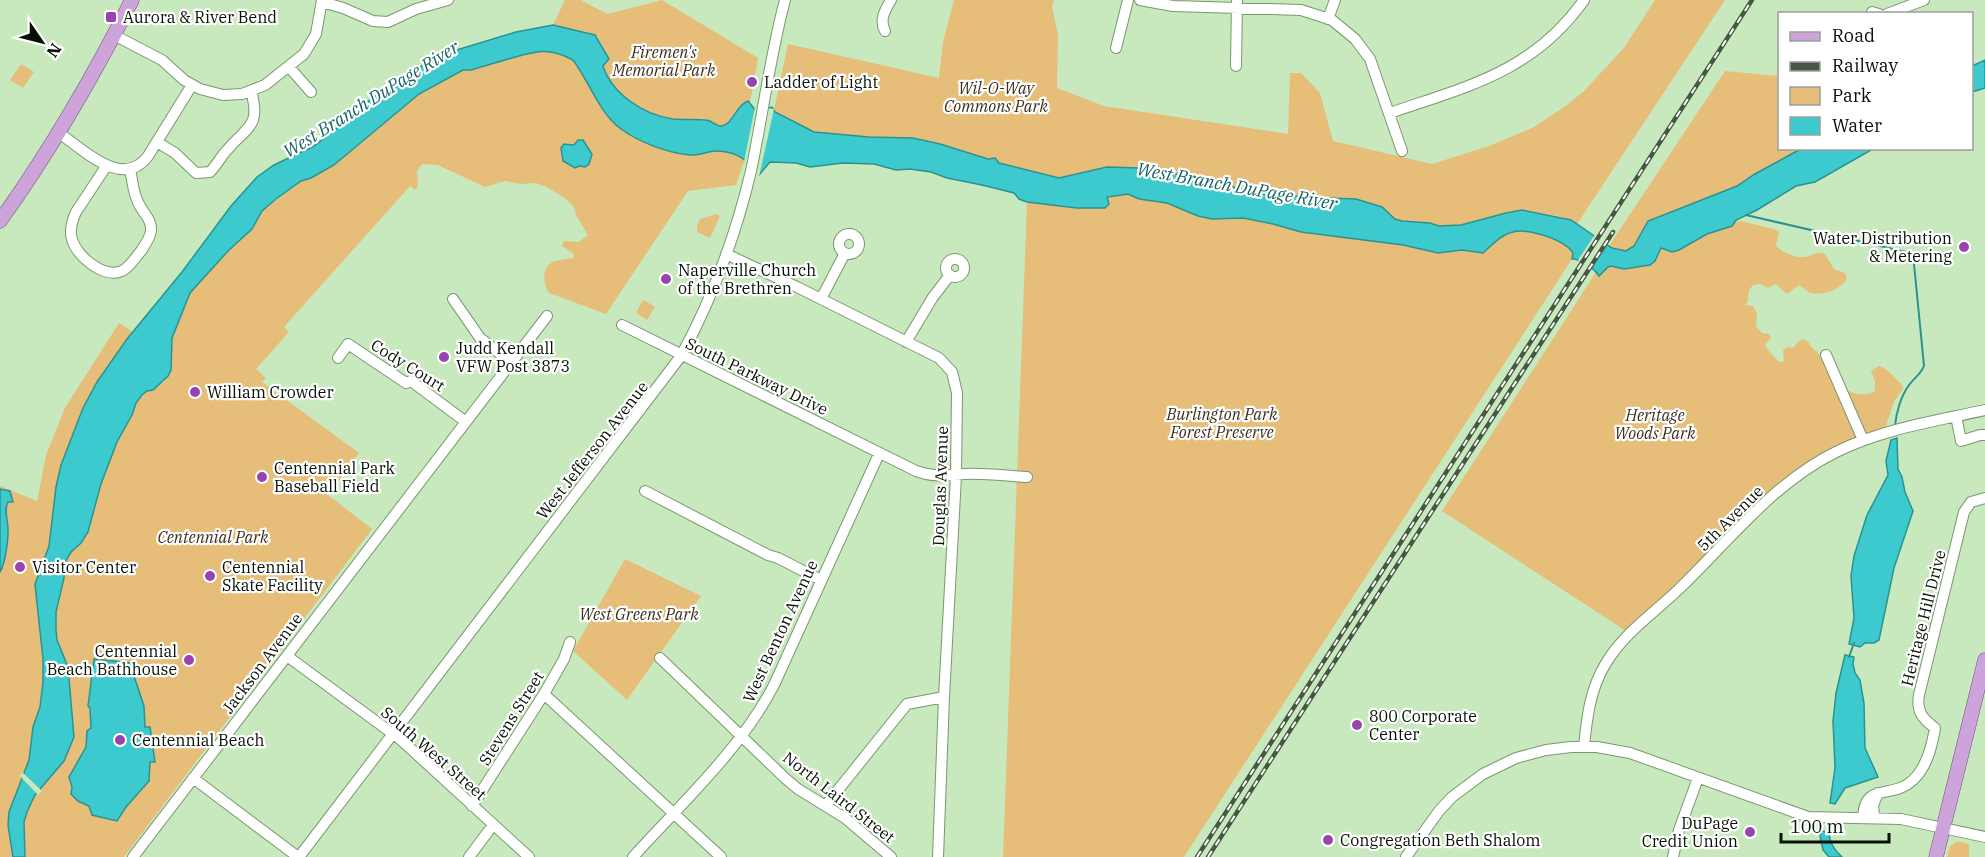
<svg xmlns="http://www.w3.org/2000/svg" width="1985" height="857" font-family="'IBM Plex Serif',serif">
	<rect width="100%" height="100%" fill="#c8e9bd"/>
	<!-- green -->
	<path fill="#e7bd7a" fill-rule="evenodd" d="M565,0H581L607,14L662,0L758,58L750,103L747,101C744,104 739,106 736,110C731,116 730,125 721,126C716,126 713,121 709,120C698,118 686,120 675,119C646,116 613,94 603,66L609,59C605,52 602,42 597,37C589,30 564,28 553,25Z
		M954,0H1054L1052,7L1058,35L1057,88L1104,106L1288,134L1290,73H1301L1320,93L1333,141L1432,164L1489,146L1534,127L1567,105L1584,91L1624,48L1655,0H1725L1577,224L1571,220L1558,216L1522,210L1506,213L1461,225L1439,226L1434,224L1402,221L1395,219L1382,207L1356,199L1328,198L1313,196H1282L1256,193L1196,177L1138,168L1107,167L1059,178L999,163L995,158L988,159L940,144L913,138L869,137L814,132L804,129L774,110L788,44L939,78L943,42Z
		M541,50L564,55L573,60C602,99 603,127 655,145C667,150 678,154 691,155C699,156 706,154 714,151C722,149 738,154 745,158L736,185L688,191L606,314L549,293C543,284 541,268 553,262C559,259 566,260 573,258L574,254L562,246L564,241L579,242L588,235L576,215L574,207L566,199L547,187L536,183L521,184L505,181L485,187L438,165L422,164L417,171L418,186L415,190L410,186L284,327L289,332L256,369L266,378L262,382L359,453L328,495L372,529L124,857H25L24,822L27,812L35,795L64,761L74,737L68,667L57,640L56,630V612L64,578V564L71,552L81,543L88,532L101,484L117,442L132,415L136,403L147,391L153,390L165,381L172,338L190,293L228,251L252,229L262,211L301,181L311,178L334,165L419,94L463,70H471L520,54ZM578,140H583L588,147L579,166L575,168L563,161L561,148L567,143L574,145Z
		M21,64L34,72L23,88L10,80Z
		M1725,71L1779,76L1780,148L1804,149L1770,166L1737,186L1648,221L1634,246L1626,251L1609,246Z
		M1128,194L1139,199L1167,203L1198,216L1212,219L1243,218L1273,224L1301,232L1403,245L1438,253L1462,250L1483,253C1491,246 1502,234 1513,232C1528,228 1565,240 1573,253L1572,259L1184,857H1003L1027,202L1077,208L1108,201L1107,197Z
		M716,214L720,216L710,238L697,232V225L700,219Z
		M1736,220L1774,229L1779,232L1776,245C1780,252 1796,258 1804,257C1813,256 1816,251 1825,254L1834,269L1845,273L1847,278C1842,289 1823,296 1811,293C1807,292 1803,287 1799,285L1787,294L1776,284L1768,288L1760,284L1753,285L1749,290L1748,301L1745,305L1753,306L1757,314L1756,326L1762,333L1769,334L1771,338L1765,345L1768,350L1779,362L1784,361L1783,351L1787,347L1793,348L1798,342L1803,339L1809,342L1810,346L1827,361L1840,389C1853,392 1863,398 1875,391V381L1871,371L1879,366L1886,369L1902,385L1903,389L1894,402L1884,432L1805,469L1629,633L1442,511L1596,272L1611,266L1624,269L1650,265L1661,248L1672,252L1707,234L1732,226Z
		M644,300L655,307L647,320L636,313L642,301Z
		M119,323L133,332L107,366L90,394L61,465L53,509L49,546L35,584L43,659V682L40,707L33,727L29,760L9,812L8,825L13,857H0V486L37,501L46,455L65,408Z
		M625,559L701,596L627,700L573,651Z
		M1958,841L1969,844V857H1947L1950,846Z"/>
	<!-- water -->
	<path fill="#3ccace" stroke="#2c9291" stroke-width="1.5" d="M553,25L595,35L609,59L603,66C612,94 644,115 673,119C684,120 695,119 706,120C712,120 716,127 722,126C733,124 735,106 748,101L756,111L772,107L775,112L814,132L869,137L913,138L940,144L988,159L995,158L999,163L1059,178L1107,167L1138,168L1196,177L1256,193L1282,196H1313L1328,198L1356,199L1382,207L1395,219L1402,221L1430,223L1439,226L1461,225L1506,213L1522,210L1571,220L1612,248L1626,251L1634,246L1648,221L1737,186L1755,174L1797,151L1804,148L1873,149L1815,182L1796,186L1757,210L1736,220L1732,226L1707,234L1679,250L1672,252L1661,248L1655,261L1650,265L1624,269L1611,266L1608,267L1599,276C1594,268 1581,259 1572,259L1573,253C1565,240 1529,228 1513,232C1502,234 1491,246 1483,253L1462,250L1438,253L1403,245L1301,232L1273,224L1243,218L1212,219L1198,216L1167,203L1139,199L1128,194L1107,197L1109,204L1105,208H1077L1027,202L1019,199L1014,193L982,185L947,178L931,172L910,169L896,170L874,164L843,163L810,167L796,163L770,162L759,175C746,160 739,152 718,151C710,150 701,156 690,155C667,153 639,142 621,129C599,113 589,81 573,60C547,46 534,52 508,59C496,63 483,66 471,70H463L419,94L334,165L311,178L301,181L276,199L262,211L252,229L228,251L190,293L172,338L171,370L168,376L153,390L147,391L142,395L136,403L132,415L117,442L101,484L88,532L81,543L71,552L64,564V578L56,612V630L57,640L68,667L74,737L64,761L35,795L27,812L24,822L25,857H13L8,825L9,812L29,760L33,727L40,707L43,682V659L35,584L49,546L56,487L61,465L83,408L97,382L127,339L182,272L231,206L257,177L274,165L314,146L341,125L359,107L437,56L516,32Z
		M1985,60V88L1972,92V66Z
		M578,140H583L592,154L589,164L585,167L579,166L575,168L563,161L561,148L564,144L574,145Z
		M1897,438L1898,469L1902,477L1905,492L1913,511L1894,568L1879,640L1874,643H1865L1860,647L1849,644L1854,618L1851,576L1854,556L1867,515L1888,475L1886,461L1891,440Z
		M0,489L10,491L13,502H8C3,511 9,522 8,532C8,542 5,564 0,572Z
		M1845,655L1854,657L1853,664L1855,673L1860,680L1864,703L1865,748L1878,777L1845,788L1835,804L1830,803L1835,768L1833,721L1836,693Z
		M94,659L131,663L135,679L144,706L145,727H150L155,762H150L149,781L126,807L117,821L92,815L89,806L78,801L71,794L72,787L69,777L86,747L87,731L91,728L90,708L88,706Z
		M1822,831L1829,832C1829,843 1834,850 1842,857H1829L1823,850L1820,836Z"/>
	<!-- pier -->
	<path fill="#c8e9bd" d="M755,107L774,109L759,177L749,171L744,162Z
		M1596,233L1607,241L1590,268L1578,260Z
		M22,772L42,791L38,795L20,776Z"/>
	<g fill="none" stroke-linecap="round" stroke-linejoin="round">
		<!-- stream -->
		<path stroke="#2c9291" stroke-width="2" d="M1746,215L1906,252L1914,264L1924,366C1921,374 1914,378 1909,385C1901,396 1896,413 1895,426
			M1849,657L1854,643"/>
		<defs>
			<path id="minor" d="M1140,0L1173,6L1301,10L1332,20L1355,39L1370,59L1402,151
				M322,2L343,8L373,21L388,22L416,9L448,0
				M1872,12L1879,14
				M1887,14L1924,0
				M1328,19L1335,0
				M885,31C879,20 885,10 891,0
				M114,35L162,60L184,80L200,89L223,95L242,94L265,85L304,54L316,34L322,0
				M1116,48L1128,0
				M1236,66L1237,0
				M289,67L311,92
				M1390,113C1468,86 1533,72 1584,0
				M59,133C84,150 123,190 148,156L192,85
				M157,142L175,153L196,173L210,172C217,165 221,156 228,149C248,126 261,126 251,91
				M107,165L76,212C72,221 69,230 72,239C76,256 104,279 122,271C130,267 135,258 141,251C145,245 150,238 151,231C152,220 144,214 140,206C133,195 133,182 130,170
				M839 244a10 10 0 1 1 20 0a10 10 0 1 1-20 0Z
				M726,254L797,287L939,358L952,372L957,393L956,476L944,697L938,857
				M946 268a9 9 0 1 1 18 0a9 9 0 1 1-18 0Z
				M453,299L480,338L511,362
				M821,299L845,253
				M622,325L916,471C936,478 946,475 966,474C986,473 1007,476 1027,477
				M906,342L933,297L950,275
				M1826,355L1863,440
				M338,358L348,344L406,383L411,381L466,422
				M1956,416L1961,441L1980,435H1985
				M645,491L768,555L778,558L821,580
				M287,656L400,739L529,857
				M660,658L786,779L798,789L845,818L891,857
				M544,694L721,857
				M1584,746C1587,717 1590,689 1606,663C1624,633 1654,613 1679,589C1729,541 1773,483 1836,452C1882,429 1936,421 1985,410
				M193,778L298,857
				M826,805L907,704L944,697
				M472,806L544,694L564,659L570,642
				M1863,818C1864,781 1892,800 1913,780C1927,767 1932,746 1935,728C1923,719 1916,712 1919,695L1964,512L1971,502L1985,498
				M1874,818L1873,805L1878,793
				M133,857L547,316
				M299,857L681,356C712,299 736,234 751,171C763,114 770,56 785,0
				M469,857L493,825
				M633,857C681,804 741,749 774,685L879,454
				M1406,857L1439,811L1452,797L1483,774L1516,758L1546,750L1571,747H1597L1630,753L1808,817L1901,819L1985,837
				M1673,857L1679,830L1698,778"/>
			<path id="major" d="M0,221C50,151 93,77 132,0
				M1936,857L1985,660"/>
		</defs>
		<!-- minor casing -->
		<use href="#minor" stroke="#79986f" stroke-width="12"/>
		<!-- major casing -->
		<use href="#major" stroke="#724a7f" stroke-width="15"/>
		<!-- minor -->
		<use href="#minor" stroke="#fff" stroke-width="10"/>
		<!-- major -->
		<use href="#major" stroke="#cda4da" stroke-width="14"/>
		<defs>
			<path id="rail" d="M1197,857L1752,0
				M1208,857L1613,232"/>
		</defs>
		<!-- rail casing -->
		<use href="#rail" stroke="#465841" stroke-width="4.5"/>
		<!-- rail -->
		<use href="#rail" stroke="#fff" stroke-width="2" stroke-dasharray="7" stroke-linecap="butt"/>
	</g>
	<!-- markers -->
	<g fill="#9843b0" stroke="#fff" stroke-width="2">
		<rect x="105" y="11" width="12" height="12" rx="3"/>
		<circle cx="752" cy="82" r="6"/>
		<circle cx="1964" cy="247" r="6"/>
		<circle cx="666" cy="279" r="6"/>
		<circle cx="444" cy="357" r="6"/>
		<circle cx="195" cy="392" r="6"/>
		<circle cx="262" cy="477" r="6"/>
		<circle cx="20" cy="567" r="6"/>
		<circle cx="210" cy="576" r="6"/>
		<circle cx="189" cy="660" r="6"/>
		<circle cx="1357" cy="725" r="6"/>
		<circle cx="120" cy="740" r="6"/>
		<circle cx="1750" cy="832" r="6"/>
		<circle cx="1328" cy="840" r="6"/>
	</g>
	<g text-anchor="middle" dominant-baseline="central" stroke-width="4.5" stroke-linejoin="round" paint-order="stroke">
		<!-- poi labels -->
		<g font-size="16" fill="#061104" stroke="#fff" text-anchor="start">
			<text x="123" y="17">Aurora &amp; River Bend</text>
			<text x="764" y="82">Ladder of Light</text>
			<text x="1952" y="238" text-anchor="end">Water Distribution<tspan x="1952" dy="18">&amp; Metering</tspan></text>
			<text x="678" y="270">Naperville Church<tspan x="678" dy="18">of the Brethren</tspan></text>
			<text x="456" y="348">Judd Kendall<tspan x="456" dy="18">VFW Post 3873</tspan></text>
			<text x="207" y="392">William Crowder</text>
			<text x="274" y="468">Centennial Park<tspan x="274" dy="18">Baseball Field</tspan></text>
			<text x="32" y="567">Visitor Center</text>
			<text x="222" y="567">Centennial<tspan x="222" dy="18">Skate Facility</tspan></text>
			<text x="177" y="651" text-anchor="end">Centennial<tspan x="177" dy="18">Beach Bathhouse</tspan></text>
			<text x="1369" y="716">800 Corporate<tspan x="1369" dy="18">Center</tspan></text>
			<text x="132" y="740">Centennial Beach</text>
			<text x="1738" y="823" text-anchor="end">DuPage<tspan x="1738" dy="18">Credit Union</tspan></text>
			<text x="1340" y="840">Congregation Beth Shalom</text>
		</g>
		<!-- park labels -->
		<g font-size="16" font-style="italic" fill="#3c301d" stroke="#fff">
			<text x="664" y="52">Firemen's<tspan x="664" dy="18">Memorial Park</tspan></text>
			<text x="996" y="88">Wil-O-Way<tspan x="996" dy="18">Commons Park</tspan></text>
			<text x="1222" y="414">Burlington Park<tspan x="1222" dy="18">Forest Preserve</tspan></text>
			<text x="1655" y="415">Heritage<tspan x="1655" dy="18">Woods Park</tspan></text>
			<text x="213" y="537">Centennial Park</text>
			<text x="639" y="614">West Greens Park</text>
		</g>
		<!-- street labels -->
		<g font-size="16" fill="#061104" stroke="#fff">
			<text transform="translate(408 365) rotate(32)">Cody Court</text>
			<text transform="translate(757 376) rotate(26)">South Parkway Drive</text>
			<text transform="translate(592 450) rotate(-52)">West Jefferson Avenue</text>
			<text transform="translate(940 486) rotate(-88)">Douglas Avenue</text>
			<text transform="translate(1730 518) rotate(-45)">5th Avenue</text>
			<text transform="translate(1923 618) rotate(-76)">Heritage Hill Drive</text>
			<text transform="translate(780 631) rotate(-65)">West Benton Avenue</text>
			<text transform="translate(262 663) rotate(-53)">Jackson Avenue</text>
			<text transform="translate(511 718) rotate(-58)">Stevens Street</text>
			<text transform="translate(434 753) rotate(41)">South West Street</text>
			<text transform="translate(839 797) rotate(38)">North Laird Street</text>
		</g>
		<!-- water labels -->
		<g font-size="18" font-style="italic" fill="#186466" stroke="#fff">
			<text transform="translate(371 99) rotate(-32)">West Branch DuPage River</text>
			<text transform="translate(1237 186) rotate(10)">West Branch DuPage River</text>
		</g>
	</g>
	<!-- legend -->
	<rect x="1778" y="12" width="195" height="138" fill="#ffffff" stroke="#9ba09b" stroke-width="1.5"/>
	<rect x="1790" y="32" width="30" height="9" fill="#cda4da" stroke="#9ba09b" stroke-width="1.5"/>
	<text x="1832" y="42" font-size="18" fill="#061104">Road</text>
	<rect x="1790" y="62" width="30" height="9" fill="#465841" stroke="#9ba09b" stroke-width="1.5"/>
	<text x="1832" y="72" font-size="18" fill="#061104">Railway</text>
	<rect x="1790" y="87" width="30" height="18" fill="#e7bd7a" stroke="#9ba09b" stroke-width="1.5"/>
	<text x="1832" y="102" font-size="18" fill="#061104">Park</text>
	<rect x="1790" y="117" width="30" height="18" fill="#3ccace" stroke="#9ba09b" stroke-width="1.5"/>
	<text x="1832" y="132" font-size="18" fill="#061104">Water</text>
	<!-- north arrow -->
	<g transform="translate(42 42) rotate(125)" stroke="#ffffff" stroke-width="4.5" paint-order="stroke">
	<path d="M0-4.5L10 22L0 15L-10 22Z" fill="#061104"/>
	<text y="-9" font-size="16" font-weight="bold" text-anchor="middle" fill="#061104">N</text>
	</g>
	<!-- scale -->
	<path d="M1781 833v9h108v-9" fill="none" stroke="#061104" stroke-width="3"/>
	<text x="1790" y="833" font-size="18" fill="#061104" stroke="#ffffff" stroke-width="4.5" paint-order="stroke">100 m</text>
</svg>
